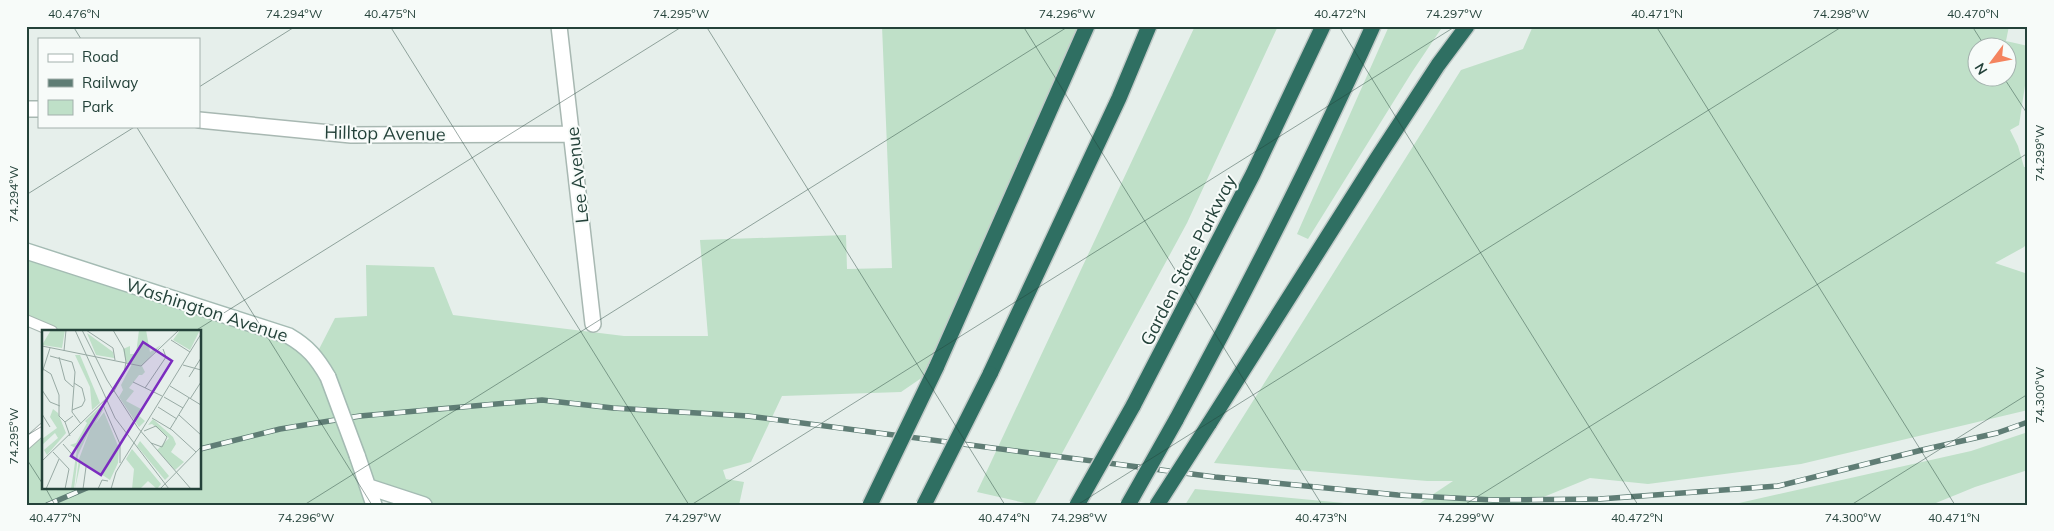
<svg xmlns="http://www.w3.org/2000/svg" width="2054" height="531" font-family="Mulish,sans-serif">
	<rect width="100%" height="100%" fill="#e6efeb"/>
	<!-- green -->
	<path fill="#bfe0c8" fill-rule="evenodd" d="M882,26H1087L936,368L901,392L782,396L751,462L723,470L726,479L744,482L739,505H424L370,487L374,505H26V444L44,428V487H200V331H52L26,320V251L289,336L316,355L335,318L367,316L366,265L434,267L453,315L624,336H708L700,240L846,235L847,269L892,268Z
		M1195,26H1278L1187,223L1034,505L977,492Z
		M1389,26H1443L1412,72L1308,239L1297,234Z
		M1533,26H2009L2006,41L2028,46V66L2019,125L2010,130L2018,146L2024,167H2028V242L2024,247L1995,263L2028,274V410L1801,464L1648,484L1590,478L1524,505H1417L1453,481H1427L1214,463L1461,70L1523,49ZM1976,48H2006V78H1976Z
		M2028,432V470L1975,487L1931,505H1721L1739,503L1971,451Z
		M1195,489L1365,505H1185Z"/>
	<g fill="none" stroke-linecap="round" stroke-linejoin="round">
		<defs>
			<path id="lane" d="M26,320L52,331
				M26,444L44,428"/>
			<path id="street" d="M559,26L593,324
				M26,109H39
				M199,120L351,135L572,134"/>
			<path id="secondary" d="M26,251L289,336C308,347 317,358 328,377
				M357,455L374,505
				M369,487L424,505"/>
			<path id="highway" d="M936,368L1087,26
				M990,374L1119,98L1149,26
				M1133,406L1253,174L1323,26
				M1176,420C1246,291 1313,160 1373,26
				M1209,424L1376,160L1438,65L1467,26"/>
		</defs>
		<!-- lane casing -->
		<use href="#lane" stroke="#a8b8b2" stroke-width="12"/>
		<!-- street casing -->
		<use href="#street" stroke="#a8b8b2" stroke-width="18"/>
		<!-- secondary casing -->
		<use href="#secondary" stroke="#a4bbb3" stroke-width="18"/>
		<!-- highway casing -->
		<use href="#highway" stroke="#c2cac8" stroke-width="18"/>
		<!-- lane -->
		<use href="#lane" stroke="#fff" stroke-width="10"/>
		<!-- street -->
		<use href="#street" stroke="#fff" stroke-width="15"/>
		<!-- secondary -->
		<use href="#secondary" stroke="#fff" stroke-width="15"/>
		<!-- highway -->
		<use href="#highway" stroke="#2f6f62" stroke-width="15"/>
		<defs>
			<path id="rail" d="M200,449L280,429L360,416L542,400L613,408L748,416L1215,477L1398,495L1493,500L1600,499L1778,486L1922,450L1997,433L2028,422
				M47,505L89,487"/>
		</defs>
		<!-- rail casing -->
		<use href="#rail" stroke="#5f7d75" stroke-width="5.5"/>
		<!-- rail -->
		<use href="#rail" stroke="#f7fbf9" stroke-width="4" stroke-dasharray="11" stroke-linecap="butt"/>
		<defs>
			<path id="secondary-bridge" d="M328,377L357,455"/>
			<path id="highway-bridge" d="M870,505L936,368
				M924,505L990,374
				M1077,505L1133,406
				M1128,505L1176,420
				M1157,505L1209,424"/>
		</defs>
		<!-- secondary-bridge casing -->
		<use href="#secondary-bridge" stroke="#a4bbb3" stroke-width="18" stroke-linecap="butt"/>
		<!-- highway-bridge casing -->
		<use href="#highway-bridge" stroke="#c2cac8" stroke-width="18" stroke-linecap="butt"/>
		<!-- secondary-bridge -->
		<use href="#secondary-bridge" stroke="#fff" stroke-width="15"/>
		<!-- highway-bridge -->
		<use href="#highway-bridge" stroke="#2f6f62" stroke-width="15"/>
	</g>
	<!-- ticks -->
	<path fill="none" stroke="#24423a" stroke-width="1" stroke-opacity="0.45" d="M73,26L81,39M390,26L689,505M706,26L1005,505M1023,26L1322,505M1339,26L1638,505M1656,26L1955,505M1972,26L1986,48M2004,78L2028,115M199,87L296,26M136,126L372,505M26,195L136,126M195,331L683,26M26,436L44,425M26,458L44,486M45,487L55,505M304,505L1069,26M691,505L1456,26M1077,505L1843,26M1464,505L2028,153M1851,505L2028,394"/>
	<g text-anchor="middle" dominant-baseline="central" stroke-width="4" stroke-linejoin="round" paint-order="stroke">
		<!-- street labels -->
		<g font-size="18" fill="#24423a" stroke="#f7fbf9">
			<text transform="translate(385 133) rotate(1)">Hilltop Avenue</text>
			<text transform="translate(577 175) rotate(-96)">Lee Avenue</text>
			<text transform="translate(1188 260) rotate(-63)">Garden State Parkway</text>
			<text transform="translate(207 310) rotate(18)">Washington Avenue</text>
		</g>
	</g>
	<!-- overview -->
	<g transform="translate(42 330)">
		<rect width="159" height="159" fill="#e6efeb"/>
		<path d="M9,0H23L20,18L0,15ZM97,0H104L108,22L119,15L100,36L103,42L100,45H97L87,58L92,61L84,71L99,79L96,85L103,91L97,97L77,67L81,60L79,55L90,34L84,32L81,19L88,16V24H94ZM138,0H158L148,20L131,10ZM45,3L71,22L72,28L54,25ZM33,25H38L58,73L50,80L48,57ZM59,76L61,80L53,94L62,82L77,118L76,133L68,150L39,131L33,159L37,129L49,97L36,125L32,159H29L35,119L28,115L34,113L45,93L43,91ZM11,79L16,83L24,103L5,125L2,120L16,108L13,103L0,115V109L15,98L8,87ZM111,89L131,107L134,114L129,122L142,132L133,140L115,120L127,108L110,94L106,95ZM98,111L127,146L123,150L95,116ZM90,119L119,154L115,159L106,151L98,159H90L92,139L84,129Z" fill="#bfe0c8"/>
		<path fill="none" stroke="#98aaa4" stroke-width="1" d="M33,0L73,88L127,159M40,0L65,50L96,98L149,159M44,0L71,18L73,30M71,0L82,19L84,32M129,10L148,22M0,16L99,36L137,0M22,21L24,0M8,26L30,32L33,42L30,82L39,94M17,27L23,50L31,57M141,35L159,40M1,39L9,44L17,65V86L23,92M0,43L8,18M147,47L159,28M91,52L120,66M128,56L159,75M103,58L124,27L121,19M0,60L8,72L18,76M122,67L141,78M148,69L159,52M61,75L78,114V133M116,77L135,89M30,80L40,76L43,70L40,58L32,53M0,84L8,97M137,85L159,105M110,88L130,100L154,122M128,99L147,68M102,101L114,96L125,107L120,117L109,113M28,106L23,92L31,86M21,114L33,128M11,122L27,139L23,159M0,131L72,61L82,43L84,32M4,159L17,129M41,159L44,137M56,159L60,150L66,151M69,159L74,142L159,4M118,159L159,117"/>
		<path fill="#7b2cbf" fill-opacity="0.15" stroke="#7b2cbf" stroke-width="2.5" d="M101,12L130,31L59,145L29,126Z"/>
		<rect width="159" height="159" fill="none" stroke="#24423a" stroke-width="2.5"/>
	</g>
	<!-- border -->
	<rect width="2054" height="531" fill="none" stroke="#f7fbf9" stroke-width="55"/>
	<!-- legend -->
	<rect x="38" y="38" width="162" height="90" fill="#f7fbf9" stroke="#a3b1ad"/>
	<rect x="48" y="54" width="25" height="8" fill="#ffffff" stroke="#a3b1ad"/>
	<text x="82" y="62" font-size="15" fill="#24423a">Road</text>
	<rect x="48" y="79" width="25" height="8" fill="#5f7d75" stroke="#a3b1ad"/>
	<text x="82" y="88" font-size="15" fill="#24423a">Railway</text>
	<rect x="48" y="100" width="25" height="15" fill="#bfe0c8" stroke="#a3b1ad"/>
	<text x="82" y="112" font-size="15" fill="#24423a">Park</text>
	<!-- north arrow -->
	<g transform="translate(1992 62) rotate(238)"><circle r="24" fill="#f7fbf9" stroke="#a3b1ad"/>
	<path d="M0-4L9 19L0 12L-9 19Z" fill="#f4845f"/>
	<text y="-8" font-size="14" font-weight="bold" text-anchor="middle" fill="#24423a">N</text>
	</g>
	<rect x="28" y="28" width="1998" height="476" fill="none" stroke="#24423a" stroke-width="2"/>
	<g font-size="12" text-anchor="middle" fill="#24423a">
		<text x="74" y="18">40.476°N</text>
		<text x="294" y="18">74.294°W</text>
		<text x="390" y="18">40.475°N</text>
		<text x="681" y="18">74.295°W</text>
		<text x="1067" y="18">74.296°W</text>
		<text x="1340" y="18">40.472°N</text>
		<text x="1454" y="18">74.297°W</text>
		<text x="1657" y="18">40.471°N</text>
		<text x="1841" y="18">74.298°W</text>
		<text x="1973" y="18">40.470°N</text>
		<text transform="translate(2040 153) rotate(-90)" y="4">74.299°W</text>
		<text transform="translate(14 194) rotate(-90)" y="4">74.294°W</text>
		<text transform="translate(2040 395) rotate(-90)" y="4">74.300°W</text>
		<text transform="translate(14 436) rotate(-90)" y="4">74.295°W</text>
		<text x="55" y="522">40.477°N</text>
		<text x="306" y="522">74.296°W</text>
		<text x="693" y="522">74.297°W</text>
		<text x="1004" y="522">40.474°N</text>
		<text x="1079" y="522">74.298°W</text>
		<text x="1321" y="522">40.473°N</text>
		<text x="1466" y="522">74.299°W</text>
		<text x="1637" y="522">40.472°N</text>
		<text x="1853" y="522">74.300°W</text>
		<text x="1954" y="522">40.471°N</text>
	</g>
</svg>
